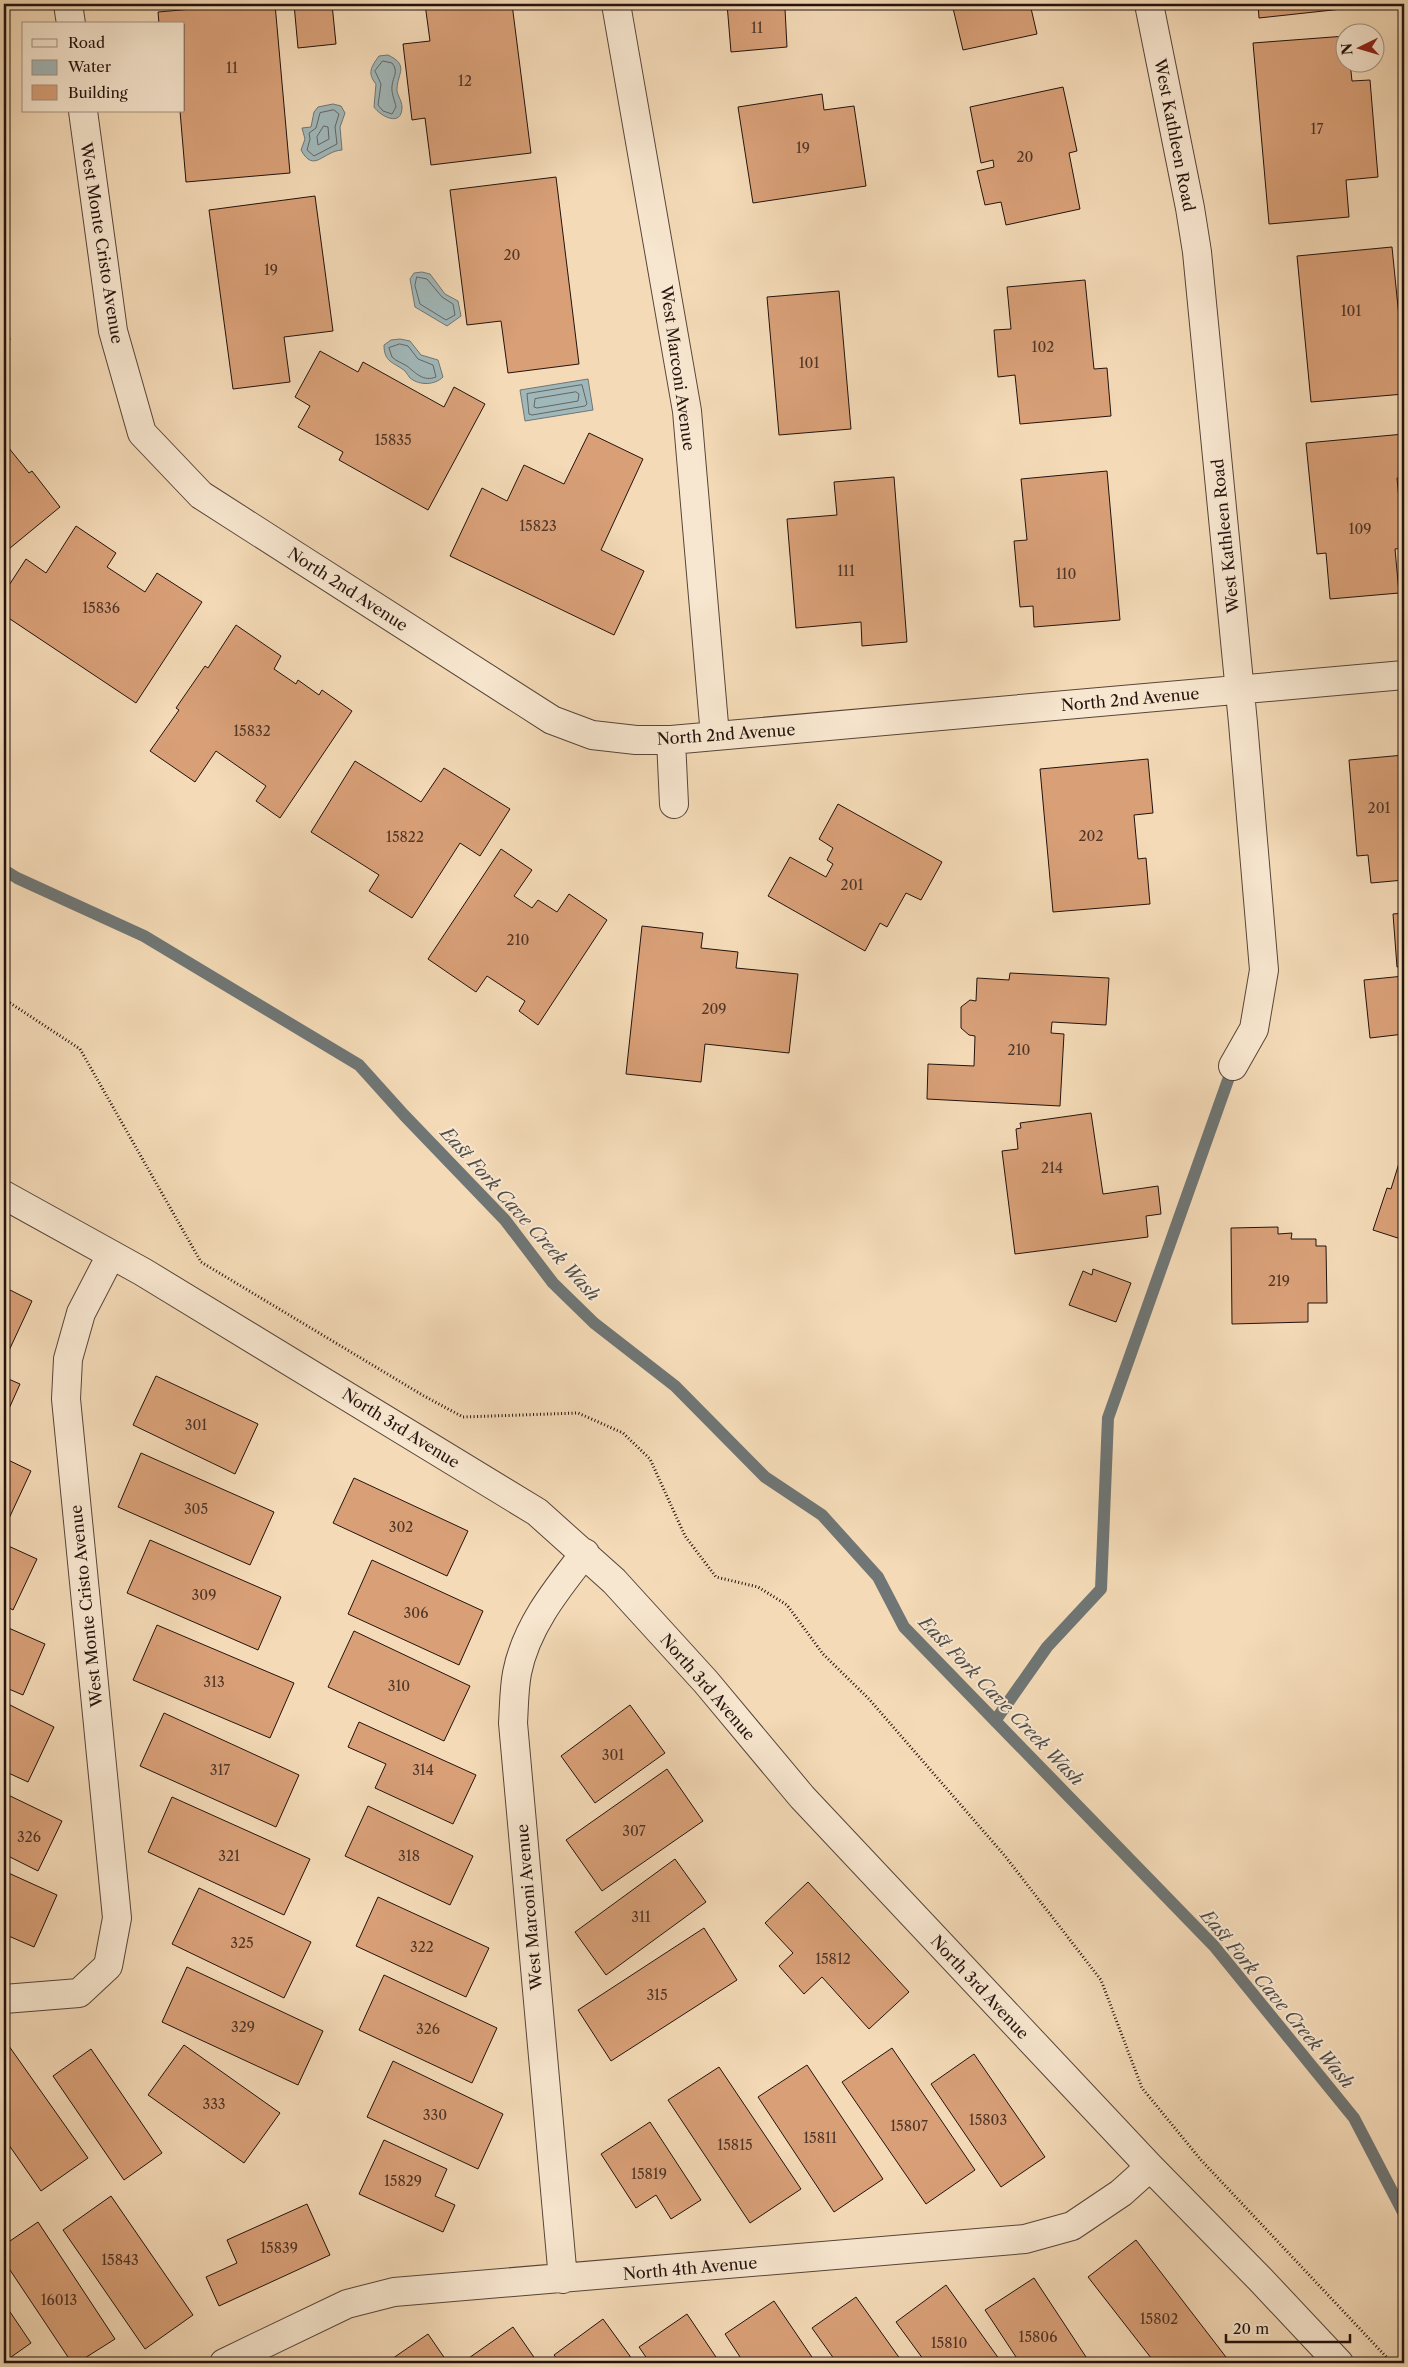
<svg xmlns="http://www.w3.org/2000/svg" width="1408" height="2367" font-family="'Libre Caslon Text',serif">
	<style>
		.water { fill: #a1b8ba; stroke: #6f7675 }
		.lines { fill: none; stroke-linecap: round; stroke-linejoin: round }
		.shore { stroke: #626664; stroke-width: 1 }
		.stream { stroke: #6f7675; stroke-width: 12 }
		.building { fill: #d9a078; stroke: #23130d }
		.minor-casing { stroke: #574538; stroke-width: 30 }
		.path { stroke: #23130d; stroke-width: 3; stroke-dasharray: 1 2.5; stroke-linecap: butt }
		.minor { stroke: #f8e7d0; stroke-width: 28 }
		.labels { text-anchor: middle; stroke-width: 4; stroke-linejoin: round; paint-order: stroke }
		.number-label { font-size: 14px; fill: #503628 }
		.street-label { font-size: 16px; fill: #23130d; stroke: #f8e7d0 }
		.water-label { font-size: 18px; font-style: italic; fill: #4f4d4a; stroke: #f8e7d0 }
	</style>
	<rect width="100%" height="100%" fill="#f4dab7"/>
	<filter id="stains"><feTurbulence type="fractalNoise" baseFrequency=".004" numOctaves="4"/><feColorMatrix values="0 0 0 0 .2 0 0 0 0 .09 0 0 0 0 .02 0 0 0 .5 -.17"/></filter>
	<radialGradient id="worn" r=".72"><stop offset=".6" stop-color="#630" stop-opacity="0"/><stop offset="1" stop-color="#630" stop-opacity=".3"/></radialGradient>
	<path class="water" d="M388,55c21,10 10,18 9,33 -1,6 5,12 5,19 0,21 -22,9 -28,0l2,-23c-9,-11 -5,-17 3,-28z
		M333,104l8,2 4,7 -5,14 2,23c-19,1 -28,24 -41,0l4,-11 -3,-11 9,-1 3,-15 4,-5z
		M422,272l8,2 15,20 13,7 3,15 -14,10 -32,-19 -5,-28 4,-6z
		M400,339l10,2 11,14 17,5 5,17c-8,8 -23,9 -33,1 -2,-2 -3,-5 -5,-7 -11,-9 -21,-8 -21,-26l7,-5z
		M588,379l5,31 -68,11 -5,-31z"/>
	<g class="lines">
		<path class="shore" d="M383,61l9,2c7,9 1,13 0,23 -1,7 3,15 4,21l-4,7 -9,-3 -5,-6 3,-21 -6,-13z
			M334,110l5,4 -4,13 2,17 -23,12 -7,-6 3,-11 -1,-6 7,-5 4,-15z
			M324,126l4,1 1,12 -11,6 -1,-8z
			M417,277l10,2 15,18 11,7 2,11 -9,5 -26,-16 -5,-18z
			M400,344l8,2 10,13 15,6 3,12c-13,5 -20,-4 -29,-11 -5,-3 -11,-5 -15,-9l-3,-9z
			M582,385l5,19 -2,2 -53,9 -3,-1 -2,-20z
			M576,392l3,2 -1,7 -41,7 -3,-1 1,-8z"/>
		<path class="stream" d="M4,870l13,8 127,58 215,129 45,50 101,105 48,63 41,40 81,63 90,91 57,38 56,62 26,50 310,319 140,172 50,96
			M995,1721l52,-74 54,-58 7,-171 125,-352"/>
	</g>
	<path class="building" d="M249,4h26l15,169 -104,9 -6,-71h4v-87h-25l-1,-12z
		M294,4h38l4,40 -38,4z
		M425,4h87l19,149 -100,12 -6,-47 -13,2 -9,-76 27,-3z
		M727,4h87l1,3 -30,2 2,38 -56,5z
		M952,4h78l7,30 -74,16z
		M1258,4h84v5l-83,9z
		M1346,36v26h4l2,19 18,-1 8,97 -32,3 3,37 -80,7 -16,-181z
		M1063,87l14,64 -8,2 11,56 -74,16 -5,-23 -16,3 -8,-34 17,-4 -1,-7 -12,3 -11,-56z
		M822,94l2,16 30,-4 12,80 -113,17 -15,-96z
		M556,177l23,187 -71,9 -7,-52 -34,4 -17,-135z
		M315,196l18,135 -49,6 6,45 -57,7 -24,-179z
		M1392,247l12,120v27l-93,8 -14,-146z
		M4,280l4,27h-4l6,33 -6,1z
		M1085,280l9,89 13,-1 4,48 -91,8 -5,-49 -17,2 -4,-47 17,-1 -4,-42z
		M839,291l12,138 -72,6 -12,-138z
		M320,351l38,21 5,-10 81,45 10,-20 31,17 -57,106 -89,-50 4,-8 -45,-25 12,-21 -15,-9z
		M589,433l54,26 -42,91 43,21 -30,64 -164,-79 32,-68 25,13 17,-36 40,19z
		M1404,434v44h-7l3,32h4v38l-9,1 4,44 -69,6 -4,-46 -9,1 -11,-111z
		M4,442l25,31 3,-2 28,36 -56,46z
		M1107,471l13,149 -86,7 -1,-21 -13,1 -6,-66 13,-1 -6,-61z
		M894,477l13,165 -45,4 -1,-24 -65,6 -9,-109 50,-4 -3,-33z
		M76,526l40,27 -9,14 38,25 12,-19 45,29 -66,101 -132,-88v-22l22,-34 20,14z
		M236,625l45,31 -7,13 22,15 2,-4 21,15 3,-5 30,21 -72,107 -24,-17 10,-15 -50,-35 -21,31 -45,-31 29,-41 -3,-2 29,-42 3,2z
		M1404,755v125l-33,3 -3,-28 -11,1 -8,-96z
		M1148,759l5,54 -19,2 4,44 8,-1 4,46 -97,8 -13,-143z
		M355,761l66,41 23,-34 66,41 -30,47 -20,-13 -48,75 -43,-27 10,-16 -68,-43z
		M838,804l104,58 -21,38 -15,-7 -19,34 -7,-4 -15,28 -97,-55 22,-39 36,20 7,-13 -6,-4 6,-12 -14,-9z
		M501,849l31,21 -18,26 18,12 6,-8 19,12 12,-18 38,26 -69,105 -19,-14 6,-10 -38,-25 -11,16 -48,-33z
		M1404,913v54h-7l-4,-53z
		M642,926l61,7 -2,15 37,4 -2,16 62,6 -9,79 -84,-9 -4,38 -75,-8z
		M1010,973l99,5 -3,47 -54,-3 -1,11 13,1 -4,72 -133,-7 1,-35 46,2 1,-30 -6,-1 -8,-7v-21l9,-7 6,1 1,-23 32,2z
		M1404,976v58l-34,4 -6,-58z
		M1091,1113l12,81 55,-8 3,28 -15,2 2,21 -133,17 -13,-103 16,-2 -2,-20 5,-1 -1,-5z
		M1404,1147v93l-31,-10 14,-42 4,1z
		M1278,1227v7l14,-1 -1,6h25v7h10l1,57h-19v19l-76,2 -1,-96z
		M1093,1269l38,14 -15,39 -47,-17 14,-34 9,4z
		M4,1287l28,14 -26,56 -2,-1z
		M156,1376l102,48 -23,50 -102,-49z
		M4,1377l16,7 -16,36z
		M141,1453l133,59 -24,53 -132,-58z
		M4,1458l27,13 -26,56 -1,-1z
		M354,1478l114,53 -21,45 -114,-53z
		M150,1540l131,57 -23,53 -131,-57z
		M4,1544l33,15 -24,51 -9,-5z
		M372,1560l111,51 -24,54 -111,-51z
		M157,1625l137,58 -24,55 -137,-58z
		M4,1626l41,18 -22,51 -19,-8z
		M354,1631l116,55 -26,55 -116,-54z
		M4,1702l50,25 -26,55 -24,-11z
		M630,1705l35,48 -70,50 -34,-47z
		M164,1713l135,62 -23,52 -136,-61z
		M359,1722l117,53 -23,49 -78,-36 11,-24 -38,-17z
		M667,1769l36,52 -101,70 -36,-51z
		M4,1793l58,28 -24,50 -34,-17z
		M172,1797l138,62 -26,56 -136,-63z
		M368,1806l105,50 -23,49 -105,-49z
		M675,1859l31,43 -100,73 -31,-43z
		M4,1871l53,24 -23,52 -30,-13z
		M808,1882l101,110 -40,37 -47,-52 -18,17 -25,-28 14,-13 -28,-30z
		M199,1888l112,54 -27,56 -112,-54z
		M378,1897l111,51 -23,49 -110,-51z
		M704,1928l33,52 -126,81 -33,-51z
		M187,1967l136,64 -25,54 -136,-63z
		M384,1975l113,53 -25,55 -113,-53z
		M4,2039l84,119 -47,33 -37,-53z
		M184,2045l96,68 -36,50 -96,-68z
		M892,2048l83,122 -49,34 -84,-122z
		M91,2049l71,104 -38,27 -71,-104z
		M974,2054l71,103 -44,30 -70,-103z
		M393,2061l110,53 -25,55 -111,-52z
		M807,2065l76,114 -49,33 -76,-115z
		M719,2067l82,122 -51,34 -82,-123z
		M650,2122l51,78 -30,19 -15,-24 -20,13 -35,-54z
		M384,2140l63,29 -12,27 20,9 -12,27 -84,-38z
		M111,2196l82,119 -48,34 -82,-119z
		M307,2204l23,51 -111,51 -13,-29 31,-14 -10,-23z
		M38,2222l77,117 -38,24h-5l-68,-102v-16z
		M1136,2240l93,121 -3,2h-71l-67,-86z
		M1034,2278l56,85h-70l-35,-53z
		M946,2285l56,78h-76l-30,-41z
		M856,2297l47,66h-66l-25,-35z
		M774,2301l42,62h-72l-19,-29z
		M4,2303l27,40 -27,19z
		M687,2314l33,49h-70l-11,-16z
		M603,2319l32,44h-75l-6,-8z
		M513,2327l25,36h-70l-2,-3z
		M428,2334l20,29h-62z"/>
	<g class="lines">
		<g class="minor-casing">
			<path id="minor" d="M68,4l3,20
				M616,4l71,407 28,325
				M1149,4l41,204 7,44 46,471 21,247 -10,59 -21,37
				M83,111l30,220 29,102 59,62 351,225 40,15 44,5h35l733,-65
				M671,740l3,64
				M4,1195l139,77 394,240 77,69 92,101 96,115 348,370 110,112 79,84
				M4,1999l75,-6 29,-27 9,-48 -51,-519 2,-40 13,-46 30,-58
				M563,2279l-50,-556c1,-16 1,-34 4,-50 9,-46 39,-83 68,-120
				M224,2363l123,-59 47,-12 631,-53 47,-13 49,-33 29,-26"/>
		</g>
		<path class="path" d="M4,999l76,50 121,213 223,134 39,21 115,-4 45,20 27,26 35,77 31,41 42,10 29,18 36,49 46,45 136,157 96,124 41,108 59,72 191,203"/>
		<use href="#minor" class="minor"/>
	</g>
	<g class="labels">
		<g class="number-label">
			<text x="757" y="33">11</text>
			<text x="232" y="73">11</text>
			<text x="465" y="86">12</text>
			<text x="1317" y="134">17</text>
			<text x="803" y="153">19</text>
			<text x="1025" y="162">20</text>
			<text x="512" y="260">20</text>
			<text x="271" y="275">19</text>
			<text x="1351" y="316">101</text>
			<text x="1043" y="352">102</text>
			<text x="809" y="368">101</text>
			<text x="393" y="445">15835</text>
			<text x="538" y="531">15823</text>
			<text x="1360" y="534">109</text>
			<text x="846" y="576">111</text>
			<text x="1066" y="579">110</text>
			<text x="101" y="613">15836</text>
			<text x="252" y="736">15832</text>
			<text x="1379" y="813">201</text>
			<text x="1091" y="841">202</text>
			<text x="405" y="842">15822</text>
			<text x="852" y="890">201</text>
			<text x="518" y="945">210</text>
			<text x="714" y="1014">209</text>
			<text x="1019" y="1055">210</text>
			<text x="1052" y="1173">214</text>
			<text x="1279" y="1286">219</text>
			<text x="196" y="1430">301</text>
			<text x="196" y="1514">305</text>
			<text x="401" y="1532">302</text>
			<text x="204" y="1600">309</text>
			<text x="416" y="1618">306</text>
			<text x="214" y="1687">313</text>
			<text x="399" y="1691">310</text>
			<text x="613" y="1760">301</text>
			<text x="220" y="1775">317</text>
			<text x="423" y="1775">314</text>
			<text x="634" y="1836">307</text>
			<text x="29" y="1842">326</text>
			<text x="229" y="1861">321</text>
			<text x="409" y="1861">318</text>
			<text x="641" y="1922">311</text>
			<text x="242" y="1948">325</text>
			<text x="422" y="1952">322</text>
			<text x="833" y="1964">15812</text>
			<text x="657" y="2000">315</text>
			<text x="243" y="2032">329</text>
			<text x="428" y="2034">326</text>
			<text x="214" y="2109">333</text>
			<text x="435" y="2120">330</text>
			<text x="988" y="2125">15803</text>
			<text x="909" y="2131">15807</text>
			<text x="820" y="2143">15811</text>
			<text x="735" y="2150">15815</text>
			<text x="649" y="2179">15819</text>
			<text x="403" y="2186">15829</text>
			<text x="279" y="2253">15839</text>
			<text x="120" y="2265">15843</text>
			<text x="59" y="2305">16013</text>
			<text x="1159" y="2324">15802</text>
			<text x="1038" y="2342">15806</text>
			<text x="949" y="2348">15810</text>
		</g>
		<g class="street-label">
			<text transform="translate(1175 135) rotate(79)" y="6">West Kathleen Road</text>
			<text transform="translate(102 243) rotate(81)" y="6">West Monte Cristo Avenue</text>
			<text transform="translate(678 368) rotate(82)" y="6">West Marconi Avenue</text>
			<text transform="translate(1225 536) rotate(-96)" y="6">West Kathleen Road</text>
			<text transform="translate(348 589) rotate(33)" y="6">North 2nd Avenue</text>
			<text transform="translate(1130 699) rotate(-5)" y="6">North 2nd Avenue</text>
			<text transform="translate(726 734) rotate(-4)" y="6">North 2nd Avenue</text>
			<text transform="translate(401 1428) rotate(32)" y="6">North 3rd Avenue</text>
			<text transform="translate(86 1606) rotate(-96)" y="6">West Monte Cristo Avenue</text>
			<text transform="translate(708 1687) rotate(49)" y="6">North 3rd Avenue</text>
			<text transform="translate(529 1907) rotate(-95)" y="6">West Marconi Avenue</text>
			<text transform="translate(980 1987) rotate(47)" y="6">North 3rd Avenue</text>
			<text transform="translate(690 2268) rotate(-5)" y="6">North 4th Avenue</text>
		</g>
		<g class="water-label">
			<text transform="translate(520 1214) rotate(48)" y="6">East Fork Cave Creek Wash</text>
			<text transform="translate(1001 1701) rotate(46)" y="6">East Fork Cave Creek Wash</text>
			<text transform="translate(1277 1999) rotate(50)" y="6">East Fork Cave Creek Wash</text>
		</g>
	</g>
	<rect width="1408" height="2367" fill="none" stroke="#f4dab7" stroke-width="20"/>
	<rect x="5" y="5" width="1398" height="2357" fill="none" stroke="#23130d" stroke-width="2.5"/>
	<rect x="10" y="10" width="1388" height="2347" fill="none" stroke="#23130d"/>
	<rect x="22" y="22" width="162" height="90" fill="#f8e7d0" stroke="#a39282"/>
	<rect x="32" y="39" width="25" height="8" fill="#f8e7d0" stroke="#a39282"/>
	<text x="68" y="48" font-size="15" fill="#23130d">Road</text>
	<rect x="32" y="60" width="25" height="15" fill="#a1b8ba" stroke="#a39282"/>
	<text x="68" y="72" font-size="15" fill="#23130d">Water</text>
	<rect x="32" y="85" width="25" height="15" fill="#d9a078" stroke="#a39282"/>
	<text x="68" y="98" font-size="15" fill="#23130d">Building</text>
	<g transform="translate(1360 48) rotate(265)"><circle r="24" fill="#f8e7d0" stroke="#a39282"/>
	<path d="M0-4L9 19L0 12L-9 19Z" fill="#8f2418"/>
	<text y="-8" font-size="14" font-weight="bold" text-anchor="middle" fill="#23130d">N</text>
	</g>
	<path d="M1226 2334v8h124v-8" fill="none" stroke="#23130d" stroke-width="2.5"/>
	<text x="1233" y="2334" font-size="15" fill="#23130d" stroke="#f8e7d0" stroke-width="4" paint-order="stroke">20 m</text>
	<rect width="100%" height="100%" filter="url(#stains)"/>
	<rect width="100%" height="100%" fill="url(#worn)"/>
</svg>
